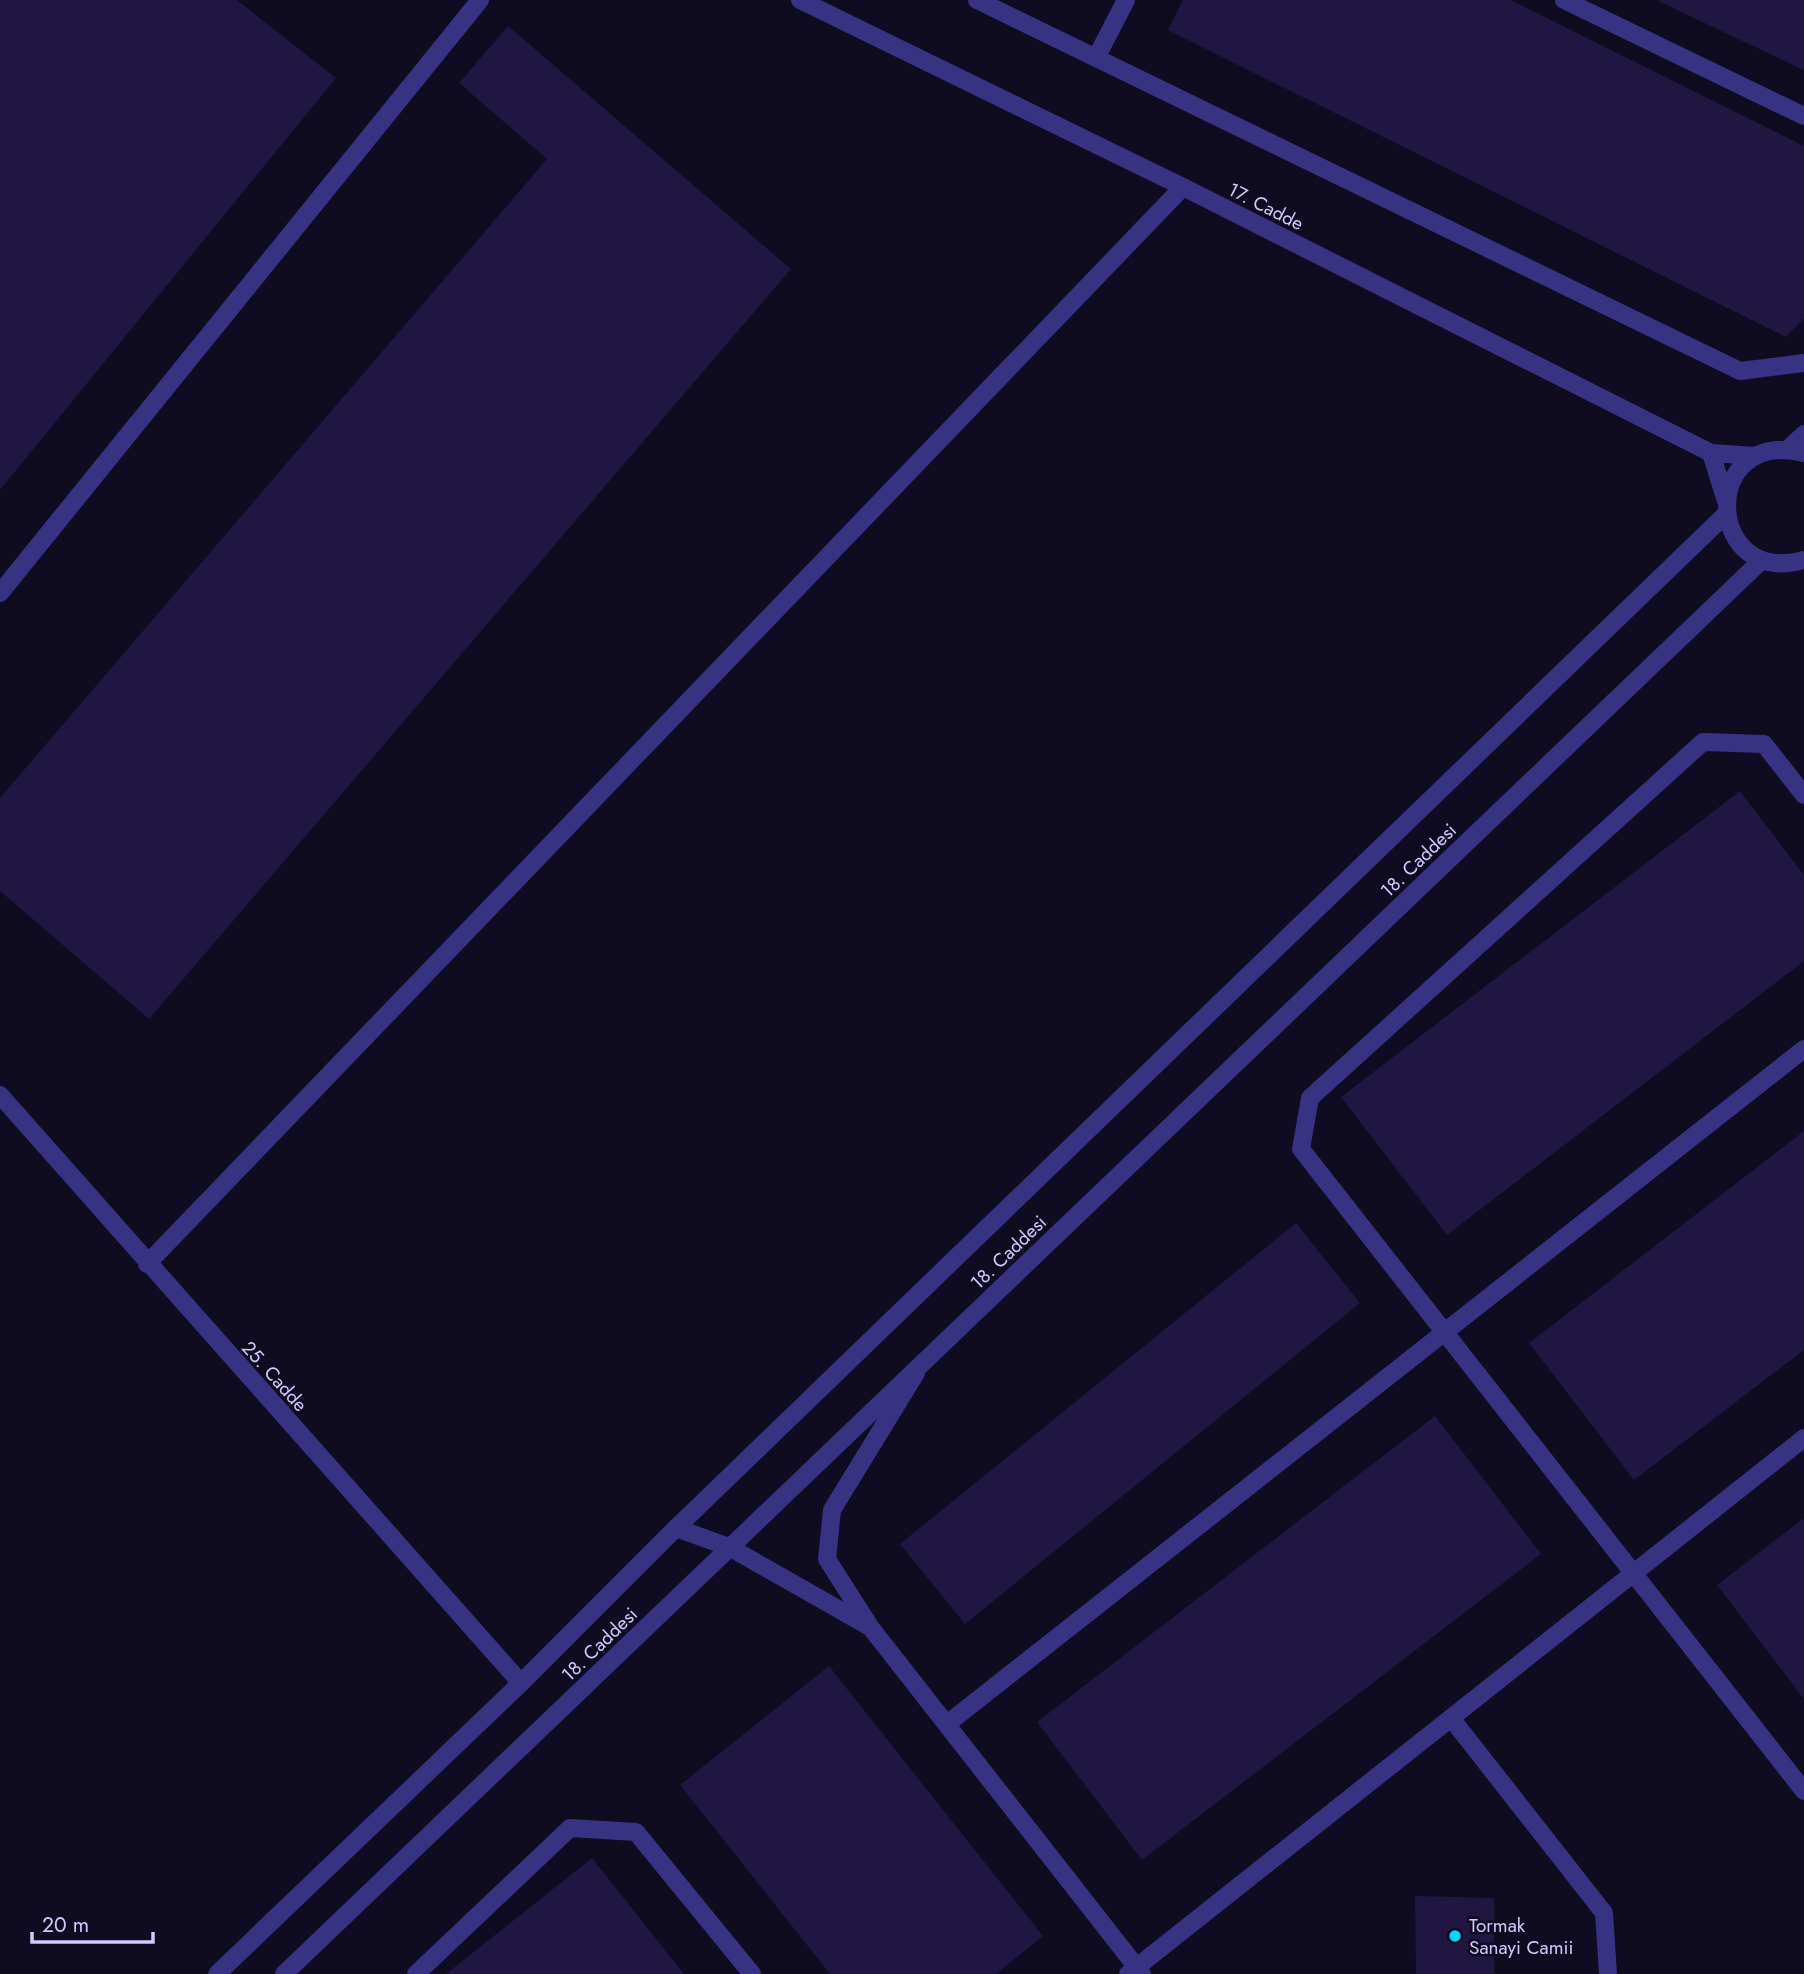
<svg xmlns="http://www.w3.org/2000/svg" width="1804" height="1974" font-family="Jost,sans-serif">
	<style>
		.building { fill: #201642 }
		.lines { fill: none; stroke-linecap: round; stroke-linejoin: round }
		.service { stroke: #383283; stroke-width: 18 }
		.minor { stroke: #383283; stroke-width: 18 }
		.tertiary { stroke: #383283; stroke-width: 18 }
		.poi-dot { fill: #00d6f5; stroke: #0f0b20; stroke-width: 2.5 }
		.labels { text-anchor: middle; stroke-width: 5; stroke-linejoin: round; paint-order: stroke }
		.street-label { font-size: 19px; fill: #d2caff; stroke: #0f0b20 }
		.poi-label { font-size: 19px; fill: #d2caff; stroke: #0f0b20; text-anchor: start }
	</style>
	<rect width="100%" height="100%" fill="#0f0b20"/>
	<path class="building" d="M0,0h237l99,78 -336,412z
		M1183,0h328l293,146v172l-18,19 -618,-307z
		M1656,0h148v70z
		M508,26l283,243 -642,750 -149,-128v-93l547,-639 -88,-76z
		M1740,791l64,84v86l-357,274 -106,-138z
		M1804,1131v219l-170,130 -105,-137z
		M1296,1223l64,80 -395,321 -65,-80z
		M1435,1416l106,138 -399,306 -105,-138z
		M1804,1518v181l-87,-114z
		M829,1666l214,270 -47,38h-166l-150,-189z
		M592,1858l92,116h-238z
		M1415,1896l79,2v76h-78z"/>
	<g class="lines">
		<path class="service" d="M800,0l383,187 528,266
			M977,0l763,371 64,-8
			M1564,0l240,116
			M1096,58l30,-58
			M0,593l480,-593
			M1804,795l-40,-51 -61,-2 -393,356 -9,51 503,642
			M0,1095l521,588
			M916,1373l-84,137 -5,49 44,69 271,346
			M676,1528l53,19 139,79
			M1451,1718l153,195 4,61
			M947,1724l857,-675
			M416,1974l154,-146 66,4 116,142
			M1128,1974l676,-536"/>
		<path class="minor" d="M147,1264l1036,-1077"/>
		<path class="tertiary" d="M1788,449l16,-15
			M1804,453c-105,-26 -100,135 0,107
			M1726,501l-15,-48 45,3
			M217,1974l304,-291 155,-155 1050,-1014
			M284,1974l1478,-1414"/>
	</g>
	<circle class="poi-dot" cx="1455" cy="1936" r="7"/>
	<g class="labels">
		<g class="street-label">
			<text transform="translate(1266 206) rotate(27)" y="7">17. Cadde</text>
			<text transform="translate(1418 860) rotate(-44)" y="7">18. Caddesi</text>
			<text transform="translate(1008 1252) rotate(-44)" y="7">18. Caddesi</text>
			<text transform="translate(275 1376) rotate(48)" y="7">25. Cadde</text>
			<text transform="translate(599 1644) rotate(-44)" y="7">18. Caddesi</text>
		</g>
		<g class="poi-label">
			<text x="1469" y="1932">Tormak<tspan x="1469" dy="22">Sanayi Camii</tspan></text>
		</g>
	</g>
	<path d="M32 1932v10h121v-10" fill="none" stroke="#d2caff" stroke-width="3.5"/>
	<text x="42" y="1932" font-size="21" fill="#d2caff" stroke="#0f0b20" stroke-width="5" paint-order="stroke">20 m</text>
</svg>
